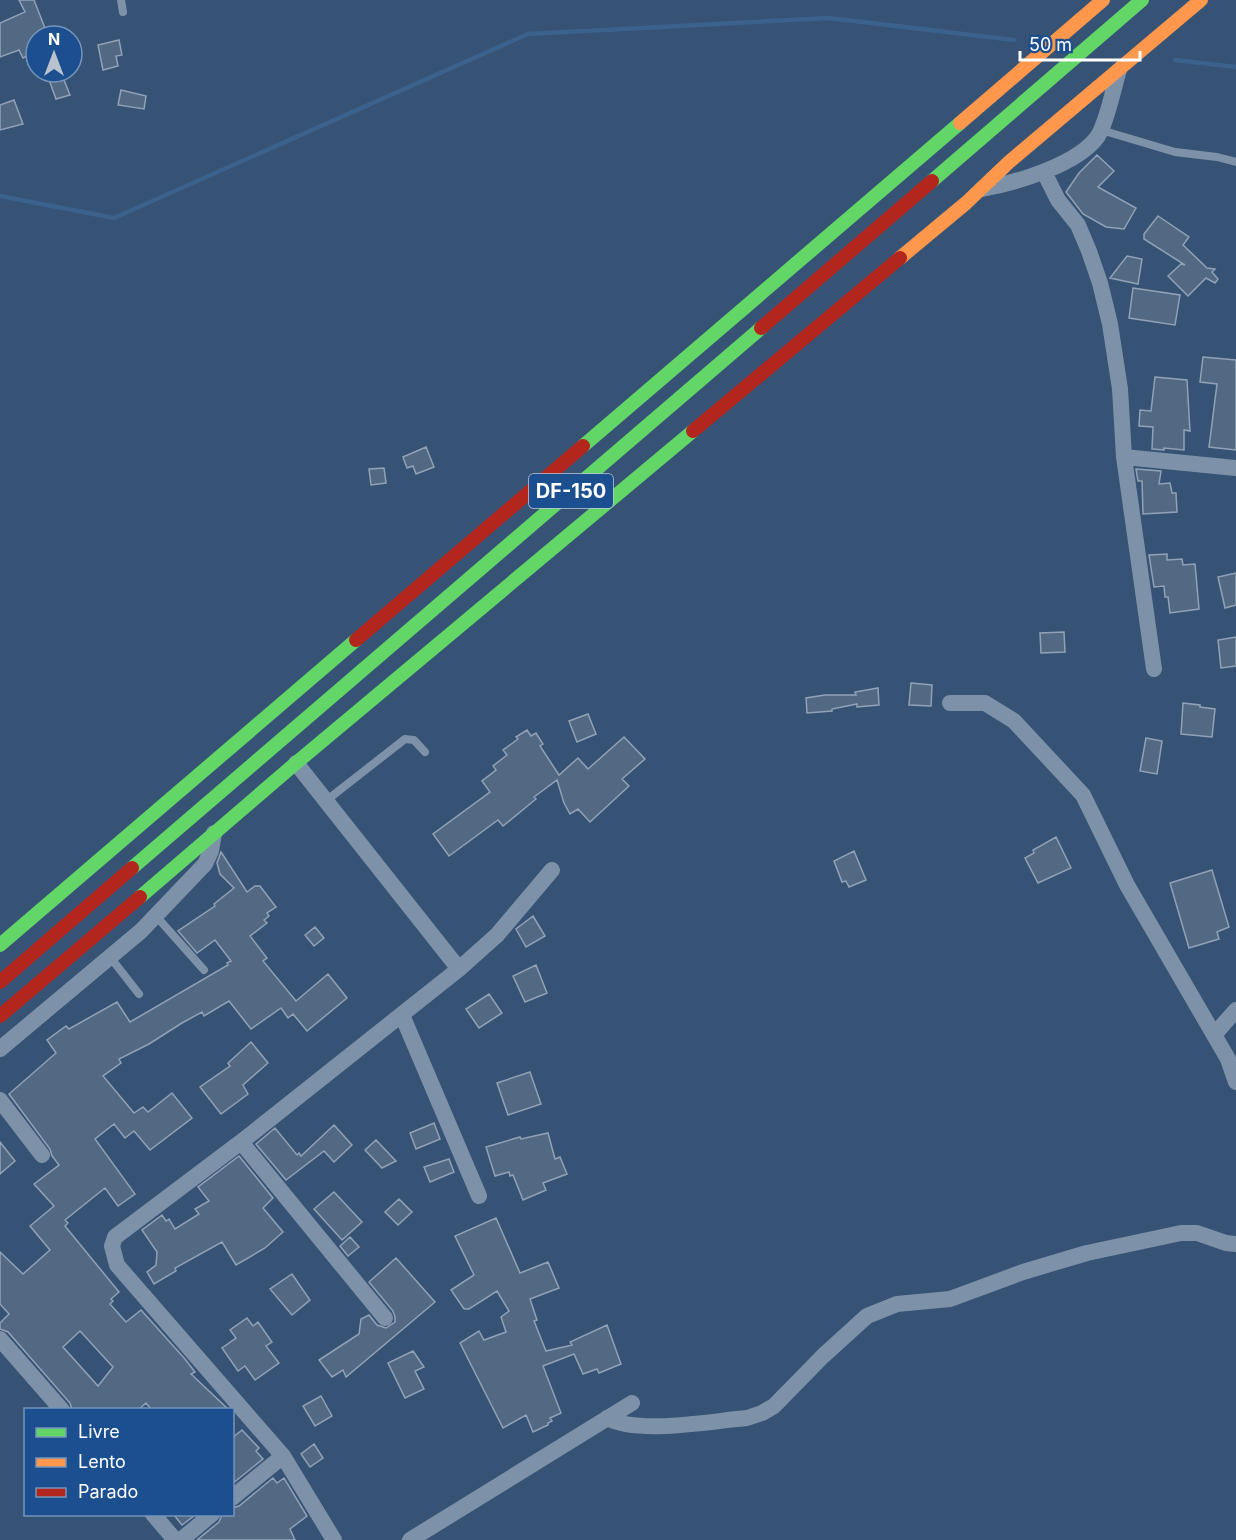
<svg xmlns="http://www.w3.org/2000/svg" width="1236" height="1540" font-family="Inter,sans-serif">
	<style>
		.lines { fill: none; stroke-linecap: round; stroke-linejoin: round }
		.stream { stroke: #3b618d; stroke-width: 4.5 }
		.building { fill: #526984; stroke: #92a2b6; stroke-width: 1.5; fill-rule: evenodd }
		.lane { stroke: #7d92a8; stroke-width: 8 }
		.street { stroke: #7d92a8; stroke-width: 16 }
		.fast { stroke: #63d668; stroke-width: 14 }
		.slow { stroke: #ff974d; stroke-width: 14 }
		.jam { stroke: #b3261e; stroke-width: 14 }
		.labels { text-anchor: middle; stroke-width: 6; stroke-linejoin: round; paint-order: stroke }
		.shield { fill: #1b4f8f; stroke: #bbcadd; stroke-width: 1.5 }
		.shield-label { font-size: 20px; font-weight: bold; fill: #fff }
	</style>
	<rect width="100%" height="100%" fill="#365274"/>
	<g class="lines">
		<path class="stream" d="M1175,60l61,7
			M0,196l114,22 414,-184 301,-16 185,22"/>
	</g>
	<path class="building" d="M19,0h15l14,36h-12v16l-13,6 -4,-8 -19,7v-34l25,-11z
		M119,40l3,15 -6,1 2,10 -15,4 -5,-25z
		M48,77l16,3 6,15 -14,4z
		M121,90l25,6 -2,13 -26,-4z
		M14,100l9,24 -23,6v-25z
		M1097,155l17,16 -16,16 38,21 -12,21 -18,-2 -23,-13 -17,-22 13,-19z
		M1158,216l31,21 -6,8 24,23 8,1 -3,3 6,7 -3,4 -9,-5 -18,18 -20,-20 13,-12 4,1 -41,-26v-5z
		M1127,256l15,3 -4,25 -28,-6z
		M1133,288l47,7 -5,30 -46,-7z
		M1203,357l33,3v90l-27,-3 8,-63 -17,-2z
		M1155,377l32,3 3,51 -6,-1v20l-20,-2v2l-12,-1 1,-22 -14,-1 1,-16 11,1z
		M426,447l8,20 -18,7 -3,-8 -6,2 -4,-11z
		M384,468l2,15 -15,2 -2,-16z
		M1136,469l25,2 -2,13 11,-1 2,10h4l1,19 -34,2 -1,-33h-4z
		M1167,554v6l15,-1 1,6 12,-1 4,45 -29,4 -2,-16h-3l-1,-11 -10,1 -5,-32z
		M1236,573v32l-11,3 -7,-31z
		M1064,632l1,20 -24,1 -1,-20z
		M1236,637v29l-15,2 -3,-28z
		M911,683l21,2 -1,21 -22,-1z
		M878,688l1,17 -22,2v-3l-25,5v2l-25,2 -1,-15 19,-3h31l-1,-3z
		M1183,703l17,2v2l15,2 -3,28 -31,-3z
		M588,714l8,20 -19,8 -8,-21z
		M527,730l4,6 5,-3 7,11 -3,2 19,29 19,-17 10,11 36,-32 21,22 -23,20 7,7 -39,36 -12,-13 -8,5 -6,-11 -7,-23 -23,17 2,2 -33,27 -5,-6 -49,36 -16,-22 57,-42 -8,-11 14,-11 -3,-4 14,-11 -4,-5 15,-11 -2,-2z
		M1146,738l16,3 -5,33 -17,-3z
		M1056,837l15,31 -33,15 -13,-25 9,-5 -1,-3z
		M854,851l12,29 -17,7 -3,-6 -4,1 -8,-21z
		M221,852l26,40 8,-6h5l16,21 -9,6 2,3 -5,4 3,3 -17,13 17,22 -4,3 33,40 32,-27 19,24 -40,33 -14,-17 -5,4 -7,-10 -30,21 -22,-28 -25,15 -2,-4 -20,11 -33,21 -30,15 2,4 -18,13 31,37 9,-6 5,5 24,-19 20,25 -42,32 -16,-19 -9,7 -11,-14 -19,15 40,55 -17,12 -13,-18 -40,32 3,3 -3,3 54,66 -8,7 2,2 -3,3 16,18 15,-12 44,49 10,13 -4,2 38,36h-77l-6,-7 -8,7h-66l-2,-7 -62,-71 -8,-3v-6l9,-9 -9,-10v-52l23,22 27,-24 -20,-24 24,-20 -20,-22 25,-19 -7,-9 -2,-7 -41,-55 47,-41 -9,-13 19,-14 3,3 48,-27 13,20 98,-57 -1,-2 4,-2 -16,-21 -18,13 -19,-22 37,-25 -1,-2 20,-16 -14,-14 -3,-11zM80,1331l33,36 -15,19 -35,-39z
		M1212,870l17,57 -12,5 2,7 -30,9 -19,-65z
		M533,916l12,20 -19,11 -10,-18z
		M315,927l9,11 -10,8 -9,-11z
		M536,965l11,28 -22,9 -12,-26z
		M489,994l13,19 -23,15 -13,-19z
		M251,1042l17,21 -25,22 5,9 -27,20 -21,-27 30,-21 -2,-3z
		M530,1072l11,32 -33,11 -11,-32z
		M434,1123l6,16 -24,10 -6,-16z
		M334,1125l18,20 -18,17 -10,-11 -38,29 -30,-36 19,-16 22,27 2,-2 2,3z
		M548,1133l7,26 5,-2 7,17 -24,9 3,7 -23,10 -10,-25 -3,1 -1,-4 -14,4 -9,-29 34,-10 1,2z
		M376,1140l20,21 -14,7 -17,-18z
		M0,1142l15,19 -15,13z
		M239,1156l34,42 -10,10 20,24 -18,16 -29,17 -14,-23 -47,26 1,3 -22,13 -7,-12 9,-7 1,-13 -15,-22 20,-15 4,6 3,-2 6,10 24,-15 -4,-5 14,-8 -11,-14z
		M449,1159l5,13 -24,10 -6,-15z
		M334,1192l28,30 -20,18 -28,-31z
		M399,1199l13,13 -14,13 -13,-13z
		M496,1218l24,55 28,-11 11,26 -29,11 7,21 -3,1 12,30 26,-6 -2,-3 37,-17 14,39 -22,9 -2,-4 -14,5 -9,-20 -31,12 18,47 -11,5 2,3 -4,2v2l-15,7 -7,-17 -23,13 -43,-85 19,-12 5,9 22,-8 -5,-15 8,-6 -12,-20 -28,18h-5l-13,-19 23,-15 -19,-39z
		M350,1237l9,10 -11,9 -8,-10z
		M396,1258l39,44 -89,75 -3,-7 -11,7 -13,-17 40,-26 2,-15 8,-4 8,10 9,3 9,-6v-5l-2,-6 -24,-29z
		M292,1274l18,26 -18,15 -22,-26z
		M247,1318l6,8 5,-4 14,20 -6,4 13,17 -24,17 -10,-14 -7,5 -16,-23 14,-10 -6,-8z
		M413,1351l11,16 -9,4 9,18 -19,9 -17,-35z
		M321,1396l11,20 -17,10 -12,-20z
		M242,1430l17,18 -3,3 7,8 -31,25v-46z
		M314,1444l9,14 -13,9 -9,-13z
		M273,1478l4,5 7,-5 23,38 -17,13 5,11h-98l22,-18 3,-7h10v-7l7,-2z
		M174,1515h21l-13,10z"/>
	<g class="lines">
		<path class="lane" d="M121,0l2,12
			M1101,130l74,22 42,5 19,5
			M327,800l78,-61 9,1 11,12
			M156,916l48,54
			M110,957l29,37"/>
		<path class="street" d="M1044,172l14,28 20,25 11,26 11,32 10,41 10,65 4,68 30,212
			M982,189c33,-6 96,-24 116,-53 10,-17 15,-47 21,-66
			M1124,457l112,11
			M950,703h35l29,18 69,74 44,90 101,174 8,23
			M296,763l163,206
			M402,1015l77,181
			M1214,1035l22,-25
			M0,1049l141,-118 64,-67 6,-13 3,-18
			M0,1100l42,55
			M241,1142l144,176
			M0,1339l62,71
			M607,1418c32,17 104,3 140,0l15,-5 12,-7 49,-50 44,-40 30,-12 53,-5 73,-27 64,-19 94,-20h16l29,10 10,1
			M232,1498l51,-42
			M153,1514l22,26
			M181,1540l31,-26
			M334,1540l-51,-84 -166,-191 -5,-19 3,-9 126,-95 218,-173 38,-34 55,-65
			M410,1540l222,-137"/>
		<path class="fast" d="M932,181l210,-181
			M583,446l377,-323
			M132,868l629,-540
			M140,897l156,-134 397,-332
			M0,945l356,-305"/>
		<path class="slow" d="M960,123l143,-123
			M900,258l66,-55 43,-41 192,-162"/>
		<path class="jam" d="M761,328l171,-147
			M693,431l207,-173
			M356,640l227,-194
			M0,982l132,-114
			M0,1016l140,-119"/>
	</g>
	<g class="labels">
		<rect class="shield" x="529" y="474" width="84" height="34" rx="4.5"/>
		<g class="shield-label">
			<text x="571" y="498">DF-150</text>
		</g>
	</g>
	<rect x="24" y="1408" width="210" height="108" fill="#1b4f8f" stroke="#7695bc" stroke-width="1.5"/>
	<rect x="36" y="1428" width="30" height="9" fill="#63d668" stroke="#7695bc" stroke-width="1.5"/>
	<text x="78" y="1438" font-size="18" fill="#ffffff">Livre</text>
	<rect x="36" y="1458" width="30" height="9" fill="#ff974d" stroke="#7695bc" stroke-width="1.5"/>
	<text x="78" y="1468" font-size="18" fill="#ffffff">Lento</text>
	<rect x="36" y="1488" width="30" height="9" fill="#b3261e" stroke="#7695bc" stroke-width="1.5"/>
	<text x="78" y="1498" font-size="18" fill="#ffffff">Parado</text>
	<g transform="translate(54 54)"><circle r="28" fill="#1b4f8f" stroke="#7695bc" stroke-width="1.5"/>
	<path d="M0-4.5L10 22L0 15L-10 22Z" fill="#b9c2ce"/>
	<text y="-9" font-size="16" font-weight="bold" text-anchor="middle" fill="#ffffff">N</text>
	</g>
	<path d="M1020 51v9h120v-9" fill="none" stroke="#ffffff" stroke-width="3"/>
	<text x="1029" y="51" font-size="18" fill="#ffffff" stroke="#1b4f8f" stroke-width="4.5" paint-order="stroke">50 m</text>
</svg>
